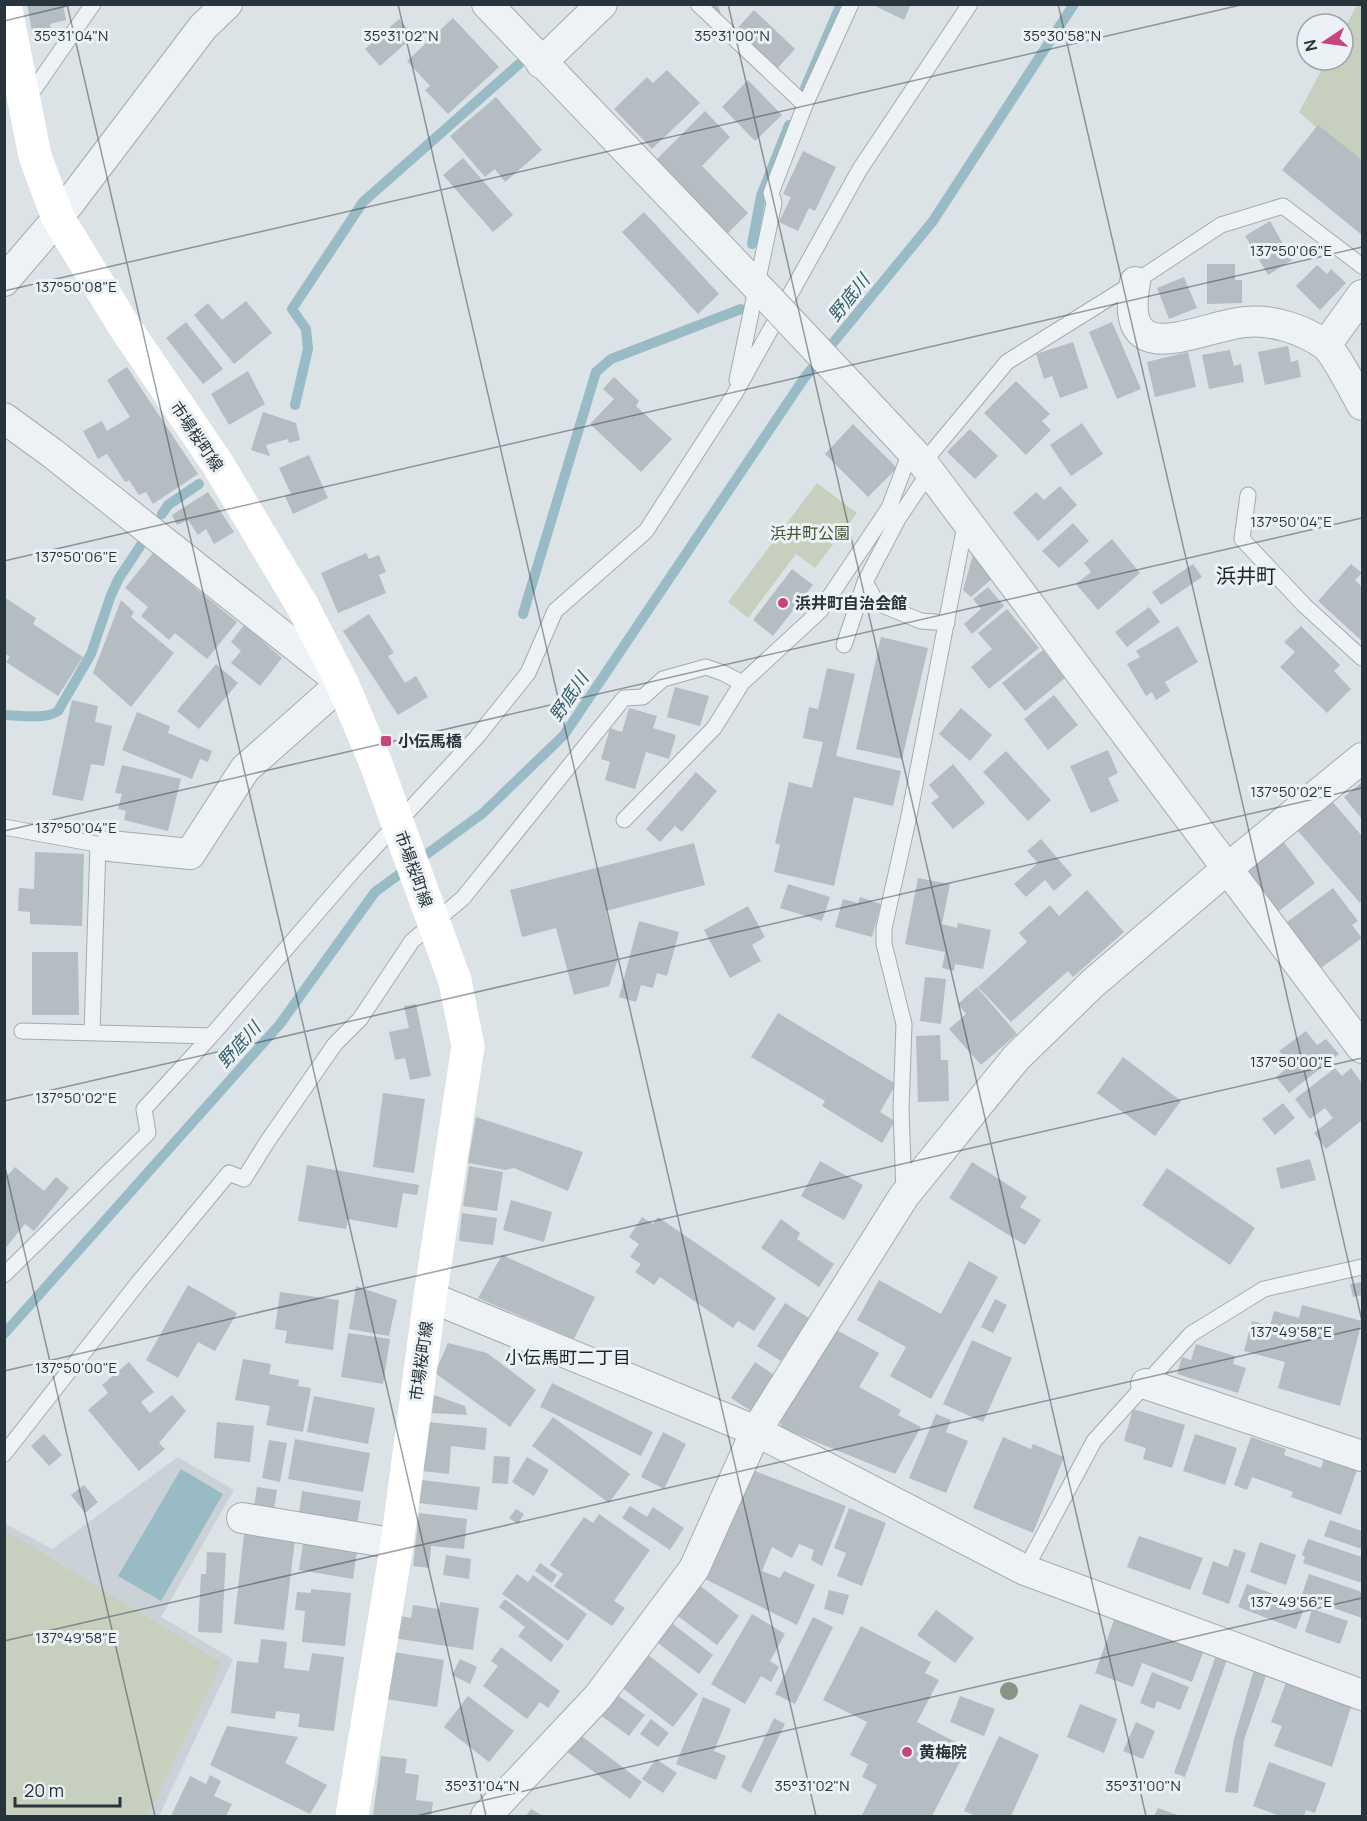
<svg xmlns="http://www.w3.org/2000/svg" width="1367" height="1821" font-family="Manrope,'Noto Sans JP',sans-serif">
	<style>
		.built { fill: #cad2d7 }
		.green { fill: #c7cfbe }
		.water { fill: #98bbc5 }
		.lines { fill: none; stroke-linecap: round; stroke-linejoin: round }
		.stream { stroke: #98bbc5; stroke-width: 10 }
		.building { fill: #b4bdc2 }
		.service-casing { stroke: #a2abaf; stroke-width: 17 }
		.minor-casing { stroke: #a2abaf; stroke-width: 32 }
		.service { stroke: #eff2f4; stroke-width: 15 }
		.minor { stroke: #eff2f4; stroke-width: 30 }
		.secondary { stroke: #fff; stroke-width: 33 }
		.minor-bridge-casing { stroke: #a2abaf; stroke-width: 32; stroke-linecap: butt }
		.minor-bridge { stroke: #eff2f4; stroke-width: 30 }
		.secondary-bridge { stroke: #fff; stroke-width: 33 }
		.tree { fill: #899584 }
		.ticks { fill: none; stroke: #27343b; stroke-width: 1.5; stroke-opacity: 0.45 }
		.poi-dot { fill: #c8447e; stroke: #ebf1f4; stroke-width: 2 }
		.labels { text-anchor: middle; stroke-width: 6; stroke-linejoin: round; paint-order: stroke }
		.street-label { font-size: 16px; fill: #27343b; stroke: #ebf1f4 }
		.park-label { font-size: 16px; fill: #455634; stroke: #ebf1f4 }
		.poi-label { font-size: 16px; font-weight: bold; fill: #27343b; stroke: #ebf1f4; text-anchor: start }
		.water-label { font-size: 18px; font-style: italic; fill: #335e6d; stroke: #ebf1f4 }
		.neighbourhood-label { font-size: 18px; fill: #19252c; stroke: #ebf1f4 }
		.quarter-label { font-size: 20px; fill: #19252c; stroke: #ebf1f4 }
		.ticks-label { font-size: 15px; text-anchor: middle; fill: #27343b; stroke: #ebf1f4; stroke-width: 6; stroke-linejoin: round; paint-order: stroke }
	</style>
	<rect width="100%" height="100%" fill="#dce3e6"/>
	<path class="built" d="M178,1457l56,33 -73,127 72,42 -74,157h-154l-1,-293 48,26z"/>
	<path class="green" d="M1357,5h5v163l-63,-56 28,-52h16v-29z
		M817,483l40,30 -42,55 -19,-14 -48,64 -20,-16z
		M5,1530l217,133 -75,153h-142z"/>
	<path class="water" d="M181,1469l42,25 -62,107 -43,-25z"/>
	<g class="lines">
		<path class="stream" d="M805,88l36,-84
			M752,244l9,-48 28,-71
			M295,405l13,-56 -2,-20 -14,-20 71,-107 156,-138
			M162,514l6,-9 31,-21
			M523,614l73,-242 15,-13 130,-50
			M4,715c16,0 41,5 54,-4l33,-57 20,-59 8,-17 22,-33
			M4,1334l276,-310 95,-132 108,-79 81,-78 241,-358 128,-156 141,-217"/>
	</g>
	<path class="building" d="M27,4h36l3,16 -16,4 3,15 -19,3z
		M871,4h40l-7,16z
		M705,5h13l5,16z
		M754,10l41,39 -20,22 -41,-39z
		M453,18l46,49 -51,47 -23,-24 5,-4 -23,-25z
		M399,19l15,17 -34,30 -15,-17z
		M667,70l33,33 -48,46 -38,-40 33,-32 6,6z
		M748,80l34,35 -27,26 -33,-34z
		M496,97l46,53 -37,32 -10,-13 -10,8 -35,-41z
		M705,111l25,26 -28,29 46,47 -21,21 -72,-73z
		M1318,125l44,35v75l-80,-65z
		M803,151l33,16 -21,44 -6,-3 -11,23 -19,-9 12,-25 -8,-3z
		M463,158l50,57 -20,17 -50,-57z
		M644,212l75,82 -21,20 -76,-82z
		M1270,221l22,39 -24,15 -23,-39z
		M1207,264h28v16h7v23l-35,1z
		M1317,265l10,9 4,-5 15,14 -26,27 -24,-24z
		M1184,277l13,31 -28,11 -12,-31z
		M246,301l26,32 -38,31 -40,-49 14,-12 14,17z
		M186,322l37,47 -20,15 -37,-46z
		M1112,322l29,67 -24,10 -28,-67z
		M1073,342l15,46 -28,10 -8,-22 -8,3 -8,-25z
		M1288,346l3,16 7,-2 3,17 -36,8 -7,-33z
		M1230,350l4,16 7,-2 3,18 -35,7 -7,-34z
		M1188,352l8,35 -41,10 -8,-35z
		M127,367l71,107 -45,30 -7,-12 -7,3 -10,-15 -4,2 -18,-28 -9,5 -15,-28 19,-10 5,10 23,-14 -23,-37z
		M248,371l17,33 -36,21 -18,-31z
		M614,377l25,24 -3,5 36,33 -31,33 -51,-48 24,-25 -11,-10z
		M1016,381l34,33 -8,7 9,9 -25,25 -42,-42z
		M263,412l33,11 4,17 -11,3 -1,-4 -22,6 4,11 -19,-6z
		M1082,423l21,31 -32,22 -21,-31z
		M853,424l44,44 -29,29 -43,-43z
		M970,429l28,27 -23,23 -28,-27z
		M309,455l19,43 -35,16 -8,-18 6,-2 -12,-26z
		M1060,486l17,19 -39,36 -25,-28 23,-21 8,8z
		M208,492l26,40 -20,12 -8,-15 -8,6 -10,-15 -11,5 -5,-10z
		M1073,523l16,18 -30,27 -17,-17z
		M1112,539l28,34 -42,37 -22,-26 15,-12 -7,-9z
		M974,551l20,26 -23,20 -8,-7z
		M153,553l84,69 -30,37 -32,-26 -6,7 -28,-24 7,-9 -23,-19z
		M366,553l3,6 10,-4 7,17 -7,3 7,18 -48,20 -17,-40z
		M1193,564l9,13 -41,28 -9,-13z
		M1351,564l11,9 -7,7 7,7v54l-44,-40z
		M792,569l21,16 -40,51 -20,-16z
		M988,587l16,19 -32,28 -8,-10 17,-15 -8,-10z
		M4,597l32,21 -3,6 50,33 -25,39 -52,-34 4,-5 -6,-4z
		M121,600l13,12 -3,5 43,36 -43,54 -38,-34z
		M1149,607l11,15 -33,25 -12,-15z
		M1007,609l32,39 -50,41 -18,-22 21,-18 -14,-16z
		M369,614l25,39 -6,3 17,27 11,-7 12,21 -30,18 -55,-84z
		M244,625l38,33 -22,28 -29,-23 10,-12 -10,-9z
		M1178,626l20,36 -33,20 5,9 -14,9 -4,-8 -6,4 -19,-32 13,-7 -4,-6z
		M1301,626l39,39 -6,6 17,18 -24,24 -47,-46 15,-15 -11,-10z
		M881,637l47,11 -26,111 -46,-10z
		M1043,650l22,28 -40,33 -23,-28z
		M216,664l22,19 -39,46 -22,-18z
		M827,668l28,6 -19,82 65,15 -8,35 -39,-9 -20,89 -60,-14 6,-27 -5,-2 14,-61 23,6 11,-46 -20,-4 6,-31 9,2z
		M675,687l34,9 -9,30 -33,-9z
		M1054,695l24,30 -30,25 -24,-31z
		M72,700l26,6 -3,16 17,4 -8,40 -13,-2 -8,37 -31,-6z
		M629,708l28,8 -4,12 23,7 -7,24 -23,-7 -11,37 -30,-9 5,-18 -9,-3 9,-31 12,4z
		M961,708l31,27 -22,26 -31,-27z
		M137,712l33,14 -2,7 44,18 -4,11 -8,-3 -8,20 -70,-29z
		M1108,750l10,23 -10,5 11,23 -28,12 -21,-47z
		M1006,751l45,49 -23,21 -45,-49z
		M953,764l32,39 -32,26 -22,-26 8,-6 -10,-12z
		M122,765l59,14 -13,52 -44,-11 2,-9 -8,-2 4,-15 -7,-1z
		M696,772l21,19 -35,41 -7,-6 -15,16 -14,-13z
		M1362,782v37l-18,-22z
		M1331,800l31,36v65l-2,2 -63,-73z
		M1041,839l31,36 -18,16 -9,-11 -19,17 -12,-13 24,-21 -11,-12z
		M1283,841l32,42 -36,28 -33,-42z
		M694,843l11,42 -99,26 12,48 -9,27 -35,9 -18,-67 -34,9 -12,-47z
		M35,852l49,2 -2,72 -52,-2v-12l-12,-1 1,-23 15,1z
		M918,878l32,6 -8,40 15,4 1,-5 33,7 -8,39 -28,-5 -1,7 -12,-3 3,-16 -40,-8z
		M788,884l42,13 -8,24 -42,-13z
		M1333,888l25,33 -6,4 10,13 -41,30 -34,-46z
		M1087,890l37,42 -51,45 -5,-6 -57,51 -33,-35 49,-45 -8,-9 31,-28 9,11z
		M860,897l21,7 -9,33 -37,-10 8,-28 15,4z
		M748,906l17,31 -13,8 9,16 -31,17 -26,-48z
		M639,921l40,11 -12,44 -10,-3 -4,15 -12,-3 -5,17 -17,-5z
		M32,952h46l1,63h-47z
		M925,977l21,2 -5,45 -21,-3z
		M977,987l40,47 -36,31 -32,-36 17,-15 -8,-10z
		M416,1004l15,72 -21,4 -5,-22 -10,2 -6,-28 20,-4 -5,-22z
		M778,1013l118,71 -16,28 15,9 -13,22 -60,-37 3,-5 -74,-44z
		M1306,1031l11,14 9,-6 13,15 -50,39 -13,-16 15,-12 -12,-14z
		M940,1035l1,25h7l1,41 -31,1 -2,-66z
		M1123,1057l58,44 -26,35 -58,-43z
		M1335,1068l7,8 9,-8 11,15v37l-36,29 -12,-16 19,-15 -8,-10 -15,11 -15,-20z
		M383,1093l42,6 -11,74 -41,-6z
		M1283,1103l12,15 -20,17 -13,-16z
		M476,1117l107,35 -15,39 -54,-23 -9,2 -37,-7z
		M1310,1159l6,21 -35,9 -5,-21z
		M820,1161l43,24 -19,35 -43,-24z
		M972,1162l55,35 -7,10 21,13 -16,25 -76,-47z
		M307,1165l112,20 -2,10 -14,-2 -6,35 -49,-9 -2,10 -48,-8z
		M469,1166l34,6 -6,39 -34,-5z
		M15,1167l29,24 12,-14 13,11 -35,43 -9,-7 -21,26v-71z
		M1167,1168l88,60 -25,37 -88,-60z
		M511,1200l41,12 -8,30 -41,-12z
		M462,1213l35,5 -4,27 -34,-4z
		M642,1217l11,7 5,-7 118,81 -22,33 -16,-10 -5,7 -73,-51 -6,8 -19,-13 6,-8 -11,-7 9,-13 -10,-7z
		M781,1219l19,14 -3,6 37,25 -15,23 -58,-39z
		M502,1255l93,42 -21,42 -96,-41z
		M969,1261l29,16 -67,122 -41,-23 16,-29 -49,-27 22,-40 62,34z
		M1362,1282v13l-9,2 -3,-13z
		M188,1285l49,28 -22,38 -17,-9 -20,36 -32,-18z
		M356,1286l41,14 -8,36 -40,-7z
		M280,1292l59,8 -6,50 -48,-7 2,-12 -12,-2z
		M995,1299l12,6 -14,28 -12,-6z
		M785,1303l24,15 -28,43 -24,-15z
		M1302,1305l60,16 -22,85 -62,-18 7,-26 -41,-11 8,-30 18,5 4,-15 25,7z
		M833,1328l46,25 -20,34 42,23 -3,5 23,12 -26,47 -113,-46 -4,-15z
		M348,1333l42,6 -7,45 -42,-7z
		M972,1340l40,18 -29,64 -40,-18z
		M448,1343l39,10 49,37 -26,37 -75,-54z
		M1196,1344l39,12 -2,8 13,4 -8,25 -61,-19 5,-17 9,3z
		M243,1359l28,5 -2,10 30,6 -1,6 13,2 -8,44 -37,-7 4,-19 -35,-6z
		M129,1362l25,30 -13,10 9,11 22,-18 14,16 -27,32 6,6 -26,22 -51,-61 20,-17 -6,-8z
		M755,1362l19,13 -23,36 -20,-13z
		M552,1383l101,49 -12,24 -101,-49z
		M434,1395l31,11 2,9 -35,-2z
		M314,1396l61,12 -7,36 -61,-12z
		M1133,1409l52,16 -13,43 -29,-9 3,-11 -22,-7z
		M936,1414l15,6 -5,12 22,9 -22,52 -37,-15z
		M553,1417l77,57 -21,29 -77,-57z
		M217,1422l37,4 -4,36 -36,-4z
		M428,1422l59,6 -2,22 -34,-4 -2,28 -27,-3z
		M663,1432l23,12 -22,45 -23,-12z
		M44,1434l18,21 -13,11 -18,-20z
		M1195,1434l42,14 -12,37 -42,-14z
		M1003,1437l28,12 2,-5 31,13 -31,76 -60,-25z
		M1251,1437l35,12 -2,6 37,13 4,-13 33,12 -17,48 -50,-18 2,-5 -41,-15 -5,13 -13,-5z
		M295,1439l75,14 -7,39 -75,-13z
		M269,1440l18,3 -7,39 -18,-4z
		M494,1456l16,1 -2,27 -16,-1z
		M527,1457l22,13 -15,26 -22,-14z
		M750,1469l96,37 -24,60 -11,-6 3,-10 -15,-6 -7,14 -20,-11 -10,24 18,7 4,-7 31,14 -18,40 -92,-46z
		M422,1480l58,7 -3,23 -58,-7z
		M84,1485l14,17 -13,11 -14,-18z
		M257,1487l20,3 -3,20 -20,-3z
		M302,1491l59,10 -4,23 -58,-10z
		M630,1506l17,11 6,-10 31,21 -14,22 -48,-32z
		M849,1508l37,15 -24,63 -25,-10 9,-23 -12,-5z
		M516,1509l8,5 -6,10 -9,-6z
		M419,1513l48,6 -3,30 -33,-3 -2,22 -16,-2z
		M599,1514l51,36 -36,51 11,7 -13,18 -58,-40 9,-12 -13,-9 34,-48 9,6z
		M1330,1520l32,11v18l-38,-13z
		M244,1534l51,6 -11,90 -50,-6z
		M1139,1536l64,22 -13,32 -63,-23z
		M1308,1539l54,18v26l-59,-20 2,-6 -3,-2z
		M1260,1542l36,13 -10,30 -36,-13z
		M303,1543l54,9 -4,27 -54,-9z
		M1234,1549l12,4 -17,51 -27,-10 11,-33 15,6z
		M207,1552l19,1 -4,80 -24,-1 3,-58h5z
		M446,1555l25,4 -2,20 -26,-4z
		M540,1563l17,12 -5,8 -17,-12z
		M517,1574l11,8 5,-7 54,39 -19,27 -66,-47z
		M1309,1574l53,18v26l-61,-21z
		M694,1581l45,35 -22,29 -46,-34z
		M1247,1584l58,22 -9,23 -58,-22z
		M311,1589l40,4 -6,53 -43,-4 3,-31 -10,-1 2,-18 14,1z
		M829,1590l20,5 -6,20 -19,-6z
		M505,1599l59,46 -13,17 -33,-26 7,-9 -26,-20z
		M440,1602l39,6 -6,42 -80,-12 3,-23 15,3 2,-13 26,4z
		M1118,1609l89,33 -15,40 -50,-19 -9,24 -38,-14z
		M1312,1609l36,12 -8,23 -35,-12z
		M936,1610l38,28 -19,25 -38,-28z
		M752,1614l33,20 -15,27 9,6 -8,15 -10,-6 -16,28 -34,-20z
		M664,1617l49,38 -14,19 -49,-37z
		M813,1617l20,10 -38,77 -20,-10z
		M861,1626l70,36 -6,11 14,7 -22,42 50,26 -35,68h-66l-4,-1 15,-30 -15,-8 6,-13 -18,-9 17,-33 -44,-22z
		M261,1639l26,3 -3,26 25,3 3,-18 32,4 -10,74 -36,-4 2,-13 -24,-3 -1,8 -44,-6 6,-52 21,2z
		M501,1647l59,44 -12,17 -8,-6 -13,17 -44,-33 15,-20 -7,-5z
		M393,1652l51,8 -7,47 -51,-8z
		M1217,1653l11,4 -43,120 -11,-4z
		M647,1654l51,40 -25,33 -52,-40z
		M460,1659l17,8 -7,17 -18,-9z
		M1255,1666l13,4 -24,70 -6,53 -13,-1 9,-53z
		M1152,1672l37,15 -9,23 -23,-9 -3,8 -14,-6z
		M1287,1680l65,24 -20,63 -58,-21 8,-20 -11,-4z
		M612,1691l33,24 -16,21 -33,-24z
		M468,1696l46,35 -25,31 -45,-35z
		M960,1696l35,13 -11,27 -34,-14z
		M703,1697l28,12 -17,42 12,5 -10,24 -40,-16z
		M1080,1704l37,15 -13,34 -37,-16z
		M774,1718l11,6 -34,69 -10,-6z
		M651,1719l18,14 -11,14 -18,-13z
		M1136,1722l19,9 -12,28 -20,-8z
		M227,1726l71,11 -13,26 42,22 -17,29 -100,-49z
		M579,1734l63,48 -12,17 -64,-48z
		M999,1736l40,19 -28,61h-35l-12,-5z
		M381,1756l26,3 -2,14 14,2 -3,25 17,2 -2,14h-58z
		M656,1759l21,14 -14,20 -21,-14z
		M1269,1762l57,21 -11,30 -9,-3 -2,6h-24l-27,-10z
		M210,1775l11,6 -7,15 18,8 -6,12h-55l19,-40 16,8z
		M1158,1808l22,8h-26z
		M531,1809l12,7h-17z"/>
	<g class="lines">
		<g class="service-casing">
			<path id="service" d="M698,4l107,101
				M22,92l13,-4 58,-84
				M737,380l37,-177 -3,-10 34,-88 46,-101
				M923,463l84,-101 128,-80 86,-57 62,-19 79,60
				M1248,495l-6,44 62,66 58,53
				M865,582l12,21 44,18 26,2
				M844,645l21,-63 33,-63 24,-36 17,3
				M624,820l90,-92 28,-45 78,-72 69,-103 22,-58
				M4,827l103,19
				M22,1031l189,5
				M92,1032l6,-187
				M904,1193l-3,-84 3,-85 -20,-80v-16l25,-112 57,-296
				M4,1275l144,-142 -4,-24 67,-73 142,-165 123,-133 52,-65 27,-62 91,-80 88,-136 126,-226 110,-165
				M4,1454l134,-171 91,-110 15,6 23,-37 68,-98 25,-25 52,-78 51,-43 161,-200 19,-1 20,-18 43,-12 17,6 19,10
				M1025,1570l69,-129 97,-107 73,-45 98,-22"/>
		</g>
		<g class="minor-casing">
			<path id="minor" d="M487,4l283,296
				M541,63l61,-59
				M4,281l54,-63 145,-191 24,-23
				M1135,282c-17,93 62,45 110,40 26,-3 57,7 79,22 10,7 31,48 38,61
				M1326,345l36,-50
				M850,385l73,78 439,585
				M4,418l48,35 290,230 -97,86 -55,85 -80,-8
				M430,1297l326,134 269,139 337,125
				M1146,1384l216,72
				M242,1518l155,26
				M486,1816l112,-119 96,-128 62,-138 148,-235 112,-138 76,-74 136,-116 134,-110"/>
		</g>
		<use href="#service" class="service"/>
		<use href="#minor" class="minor"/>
		<path class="secondary" d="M5,4l30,152 23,62 66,108 93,137 85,142 40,78 33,78
			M352,1816l45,-272 33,-247 38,-251 -13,-65"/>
		<g class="minor-bridge-casing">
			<path id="minor-bridge" d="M770,300l80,85"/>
		</g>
		<use href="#minor-bridge" class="minor-bridge"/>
		<path class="secondary-bridge" d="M375,761l80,220"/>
	</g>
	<circle class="tree" cx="1009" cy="1691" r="9"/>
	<path class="ticks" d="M67,4l419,1812M398,4l418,1812M728,4l418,1812M1058,4l304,1317M4,21l71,-17M4,291l1241,-287M4,561l1358,-314M4,831l1358,-313M4,1101l1358,-313M4,1163l151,653M4,1371l1358,-313M4,1641l1358,-313M416,1816l946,-218"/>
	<g class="poi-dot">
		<circle cx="783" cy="603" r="6"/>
		<rect x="380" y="735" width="12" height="12" rx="3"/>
		<circle cx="907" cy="1752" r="6"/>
	</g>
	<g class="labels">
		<g class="street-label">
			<text transform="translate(197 436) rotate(56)" y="6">市場桜町線</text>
			<text transform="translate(414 869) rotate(70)" y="6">市場桜町線</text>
			<text transform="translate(421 1361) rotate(-82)" y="6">市場桜町線</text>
		</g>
		<g class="park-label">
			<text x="810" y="539">浜井町公園</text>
		</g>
		<g class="poi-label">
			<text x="795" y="609">浜井町自治会館</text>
			<text x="398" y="747">小伝馬橋</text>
			<text x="919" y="1758">黄梅院</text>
		</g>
		<g class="water-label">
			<text transform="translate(849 298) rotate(-51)" y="6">野底川</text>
			<text transform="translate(569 697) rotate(-56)" y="6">野底川</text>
			<text transform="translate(239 1045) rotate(-48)" y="6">野底川</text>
		</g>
		<g class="neighbourhood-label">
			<text x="568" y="1364">小伝馬町二丁目</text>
		</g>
		<g class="quarter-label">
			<text x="1246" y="583">浜井町</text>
		</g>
	</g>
	<g class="ticks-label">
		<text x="71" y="41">35°31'04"N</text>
		<text x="401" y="41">35°31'02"N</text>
		<text x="732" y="41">35°31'00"N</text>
		<text x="1062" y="41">35°30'58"N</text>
		<text x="1291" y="256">137°50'06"E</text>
		<text x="76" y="292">137°50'08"E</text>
		<text x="1291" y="527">137°50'04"E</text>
		<text x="76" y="562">137°50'06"E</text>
		<text x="1291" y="797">137°50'02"E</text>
		<text x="76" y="833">137°50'04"E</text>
		<text x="1291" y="1067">137°50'00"E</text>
		<text x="76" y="1103">137°50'02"E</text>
		<text x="1291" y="1337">137°49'58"E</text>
		<text x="76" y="1373">137°50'00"E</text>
		<text x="1291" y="1607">137°49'56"E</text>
		<text x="76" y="1643">137°49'58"E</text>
		<text x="482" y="1791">35°31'04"N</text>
		<text x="812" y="1791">35°31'02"N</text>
		<text x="1143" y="1791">35°31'00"N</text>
	</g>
	<rect width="1367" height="1821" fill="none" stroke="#27343b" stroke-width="12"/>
	<g transform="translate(1325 42) rotate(257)"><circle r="28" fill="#ebf1f4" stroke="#9da5aa" stroke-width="1.5"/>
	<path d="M0-4.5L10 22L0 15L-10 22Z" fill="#c8447e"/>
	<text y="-9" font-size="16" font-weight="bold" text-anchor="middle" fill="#27343b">N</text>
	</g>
	<path d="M15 1797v9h105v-9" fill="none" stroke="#27343b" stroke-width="3"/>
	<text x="24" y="1797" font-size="18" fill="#27343b" stroke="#ebf1f4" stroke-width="4.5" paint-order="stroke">20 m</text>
</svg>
